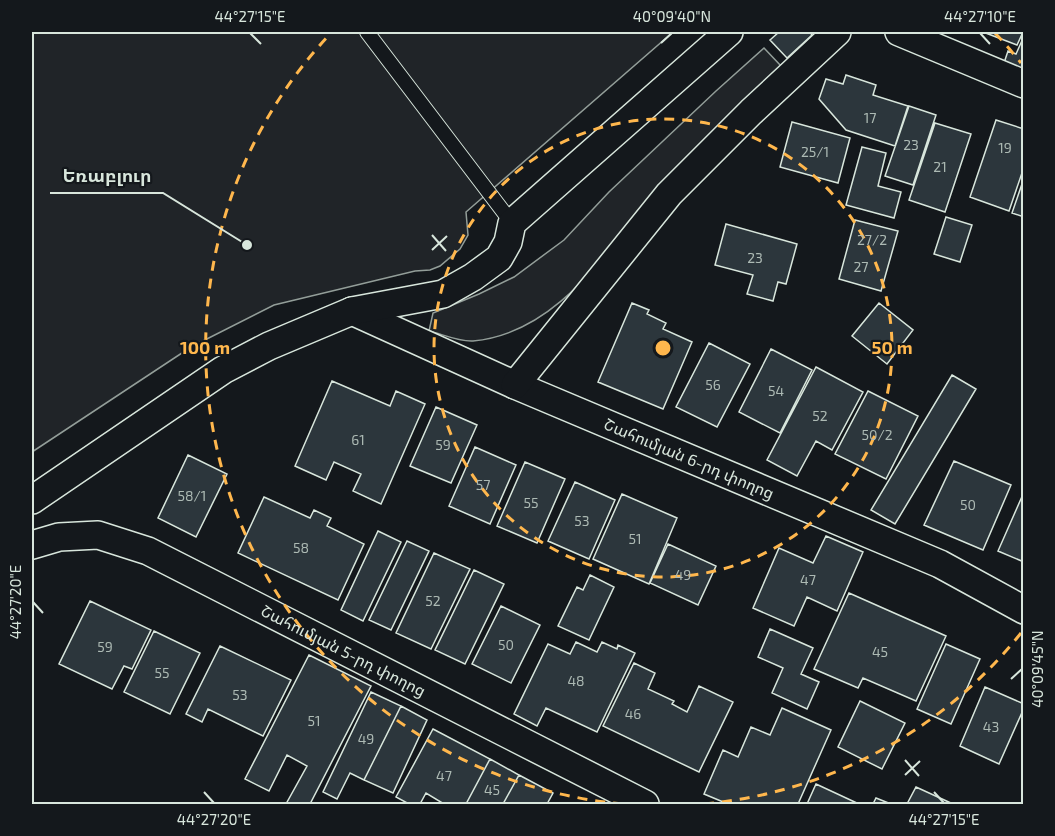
<svg xmlns="http://www.w3.org/2000/svg" width="1055" height="836" font-family="'Exo 2','Noto Sans Armenian',sans-serif">
	<style>
		.green { fill: #202428; stroke: #939e99; stroke-width: 1.5 }
		.building { fill: #2c363c; stroke: #d8e6dc; stroke-width: 1.5 }
		.lines { fill: none; stroke-linecap: round; stroke-linejoin: round }
		.service-casing { stroke: #d8e6dc; stroke-width: 16 }
		.minor-casing { stroke: #d8e6dc; stroke-width: 30 }
		.service { stroke: #14181c; stroke-width: 14 }
		.minor { stroke: #14181c; stroke-width: 27 }
		.ticks { fill: none; stroke: #d8e6dc; stroke-width: 2 }
		.ring { fill: none; stroke: #ffb74d; stroke-width: 3; stroke-dasharray: 10 8 }
		.labels { text-anchor: middle; stroke-width: 4.5; stroke-linejoin: round; paint-order: stroke }
		.number-label { font-size: 14px; fill: #adbab4 }
		.street-label { font-size: 16px; fill: #d8e6dc; stroke: #14181c }
		.centre { fill: #ffb74d; stroke: #14181c; stroke-width: 3 }
		.ring-label { font-size: 18px; text-anchor: middle; font-weight: bold; fill: #ffb74d; stroke: #14181c; stroke-width: 4.5; stroke-linejoin: round; paint-order: stroke }
		.leader { fill: none; stroke: #d8e6dc; stroke-width: 2 }
		.callout-dot { fill: #d8e6dc; stroke: #14181c; stroke-width: 2 }
		.callout-label { font-size: 18px; text-anchor: middle; font-weight: bold; fill: #d8e6dc; stroke: #14181c; stroke-width: 4.5; stroke-linejoin: round; paint-order: stroke }
		.neatline { fill: none; stroke: #d8e6dc; stroke-width: 2 }
		.ticks-label { font-size: 15px; text-anchor: middle; fill: #d8e6dc }
	</style>
	<rect width="100%" height="100%" fill="#14181c"/>
	<path class="green" d="M32,32h641l-207,180 2,23 -8,14 -20,17 -10,4 -15,1 -141,34 -83,42 -159,105z
		M764,48l17,18c-43,40 -83,80 -121,124 -52,58 -101,143 -187,151 -14,1 -31,-7 -44,-10l4,-18 46,-19 35,-17 50,-37 45,-48 107,-101z"/>
	<path class="building" d="M779,32h31l2,3 -25,23 -17,-18z
		M983,32h40l-6,13z
		M1024,36v38l-21,-8 5,-15 8,3z
		M846,75l30,10 -3,10 35,11 -13,40 -49,-16 -27,-31 7,-20 17,5z
		M909,106l27,9 -23,70 -28,-9z
		M996,120l28,9v38l-15,44 -39,-14z
		M792,122l58,16 -12,45 -58,-16z
		M935,123l36,11 -26,78 -36,-12z
		M862,147l24,6 -8,33 23,6 -7,26 -48,-13z
		M1024,178v39l-12,-4z
		M946,217l26,8 -12,37 -26,-8z
		M855,220l43,11 -17,60 -42,-12z
		M726,224l71,20 -11,40 -8,-2 -5,19 -26,-7 6,-19 -38,-10z
		M632,303l17,7 -2,4 19,9 -3,6 29,13 -29,67 -65,-27z
		M879,303l34,27 -26,34 -35,-28z
		M709,343l41,21 -33,63 -41,-20z
		M771,349l41,21 -32,63 -41,-21z
		M816,367l47,25 -31,58 -16,-9 -19,35 -30,-16z
		M952,375l24,14 -81,135 -24,-14z
		M332,381l58,25 6,-15 29,13 -44,100 -28,-13 8,-17 -27,-12 -8,18 -31,-14z
		M868,391l50,25 -32,63 -51,-25z
		M436,407l41,18 -26,58 -41,-17z
		M475,447l41,18 -26,59 -41,-18z
		M188,455l39,19 -31,63 -38,-19z
		M954,461l57,24 -28,65 -59,-25z
		M525,462l40,17 -28,64 -40,-17z
		M575,482l40,18 -26,59 -41,-18z
		M1024,492v70l-26,-11z
		M622,494l55,24 -28,66 -56,-25z
		M264,497l46,21 4,-8 17,8 -4,8 37,18 -26,56 -100,-47z
		M378,531l23,11 -38,79 -22,-11z
		M826,536l37,16 -26,59 -30,-14 -13,29 -41,-18 26,-60 34,15z
		M407,541l22,10 -38,79 -22,-10z
		M668,544l48,22 -18,39 -48,-22z
		M434,553l36,16 -39,80 -35,-16z
		M474,570l30,14 -39,80 -30,-14z
		M590,575l24,12 -25,53 -31,-14 19,-39 6,3z
		M849,593l97,43 -30,65 -53,-23 -5,10 -44,-19z
		M90,601l61,29 -19,39 -8,-3 -12,23 -53,-25z
		M501,606l39,19 -29,58 -39,-19z
		M770,629l43,19 -12,26 18,8 -12,27 -35,-16 11,-25 -25,-11z
		M154,631l46,22 -30,61 -46,-22z
		M576,642l21,10 5,-10 15,7 1,-4 17,8 -38,79 -51,-24 -9,18 -23,-12 34,-70 22,10z
		M946,644l34,15 -29,65 -34,-15z
		M220,646l71,34 -28,56 -55,-27 -6,13 -16,-8z
		M309,655l62,31 -61,118h-24l21,-38 -20,-11 -18,36 -24,-12z
		M634,663l21,10 -7,16 26,12 -2,3 15,8 12,-26 34,16 -34,70 -96,-46z
		M985,687l39,17v4l-25,56 -39,-18z
		M371,692l30,14 -37,74 -14,-7 -13,26 -14,-7z
		M860,701l45,22 -23,46 -44,-22z
		M401,706l26,14 -34,73 -29,-13z
		M782,708l49,22 -33,74h-70l-24,-10 19,-44 15,7 13,-30 19,8z
		M433,729l57,30 -24,45h-22l-18,-11 -6,11h-11l-13,-7z
		M490,759l29,16 -16,29h-37z
		M519,775l34,18 -6,11h-44z
		M816,784l43,20h-52z
		M916,787l37,17h-46z
		M876,798l15,6h-18z"/>
	<g class="lines">
		<g class="service-casing">
			<path id="service" d="M367,32l145,191"/>
		</g>
		<g class="minor-casing">
			<g id="minor">
				<path d="M899,32l125,52"/>
				<path id="s1" d="M352,311l163,74 425,179 84,46"/>
				<path d="M515,385l154,-191 82,-82 86,-80"/>
				<path d="M32,500l191,-130 46,-24 83,-35 91,-17 30,-17 26,-19 9,-16 4,-19 217,-191"/>
				<path id="s2" d="M32,545l27,-8 39,-2 50,16 497,253"/>
			</g>
		</g>
		<use href="#service" class="service"/>
		<use href="#minor" class="minor"/>
	</g>
	<path class="ticks" d="M250,33l11,11M980,33l10,11M661,43l11,-10M432,235l14,16M432,250l15,-14M33,602l10,11M1011,679l11,-10M905,760l14,16M905,775l15,-14M204,792l10,11M934,792l10,11"/>
	<g class="ring">
		<circle cx="663" cy="348" r="229"/>
		<path d="M1021 633A458 458 0 0 1 703 804M623 804A458 458 0 0 1 331 33M995 33A458 458 0 0 1 1021 63"/>
	</g>
	<g class="labels">
		<g class="number-label">
			<text x="870" y="123">17</text>
			<text x="911" y="150">23</text>
			<text x="1005" y="153">19</text>
			<text x="815" y="157">25/1</text>
			<text x="940" y="172">21</text>
			<text x="872" y="245">27/2</text>
			<text x="755" y="263">23</text>
			<text x="861" y="272">27</text>
			<text x="713" y="390">56</text>
			<text x="776" y="396">54</text>
			<text x="820" y="421">52</text>
			<text x="877" y="440">50/2</text>
			<text x="358" y="445">61</text>
			<text x="443" y="450">59</text>
			<text x="483" y="490">57</text>
			<text x="192" y="501">58/1</text>
			<text x="531" y="508">55</text>
			<text x="968" y="510">50</text>
			<text x="582" y="526">53</text>
			<text x="635" y="544">51</text>
			<text x="301" y="553">58</text>
			<text x="683" y="580">49</text>
			<text x="808" y="585">47</text>
			<text x="433" y="606">52</text>
			<text x="506" y="650">50</text>
			<text x="105" y="652">59</text>
			<text x="880" y="657">45</text>
			<text x="162" y="678">55</text>
			<text x="576" y="686">48</text>
			<text x="240" y="700">53</text>
			<text x="633" y="719">46</text>
			<text x="314" y="726">51</text>
			<text x="991" y="732">43</text>
			<text x="366" y="744">49</text>
			<text x="444" y="781">47</text>
			<text x="492" y="795">45</text>
		</g>
		<g class="street-label">
			<text dy="6" stroke="none"><textPath href="#s1" startOffset="368">Շահումյան 6-րդ փողոց</textPath></text>
			<text dy="6" stroke="none"><textPath href="#s2" startOffset="339">Շահումյան 5-րդ փողոց</textPath></text>
		</g>
	</g>
	<circle cx="663" cy="348" r="9" class="centre"/>
	<g class="ring-label">
		<text x="892" y="354">50 m</text>
		<text x="205" y="354">100 m</text>
	</g>
	<path class="leader" d="M247 245L163 193H50"/>
	<circle class="callout-dot" cx="247" cy="245" r="6"/>
	<g class="callout-label">
		<text x="107" y="182">Եռաբլուր</text>
	</g>
	<rect width="1055" height="836" fill="none" stroke="#14181c" stroke-width="66"/>
	<rect x="33" y="33" width="989" height="770" class="neatline"/>
	<g class="ticks-label">
		<text x="250" y="22">44°27'15"E</text>
		<text x="672" y="22">40°09'40"N</text>
		<text x="980" y="22">44°27'10"E</text>
		<text transform="translate(16 602) rotate(-90)" y="5">44°27'20"E</text>
		<text transform="translate(1038 669) rotate(-90)" y="5">40°09'45"N</text>
		<text x="214" y="825">44°27'20"E</text>
		<text x="944" y="825">44°27'15"E</text>
	</g>
</svg>
